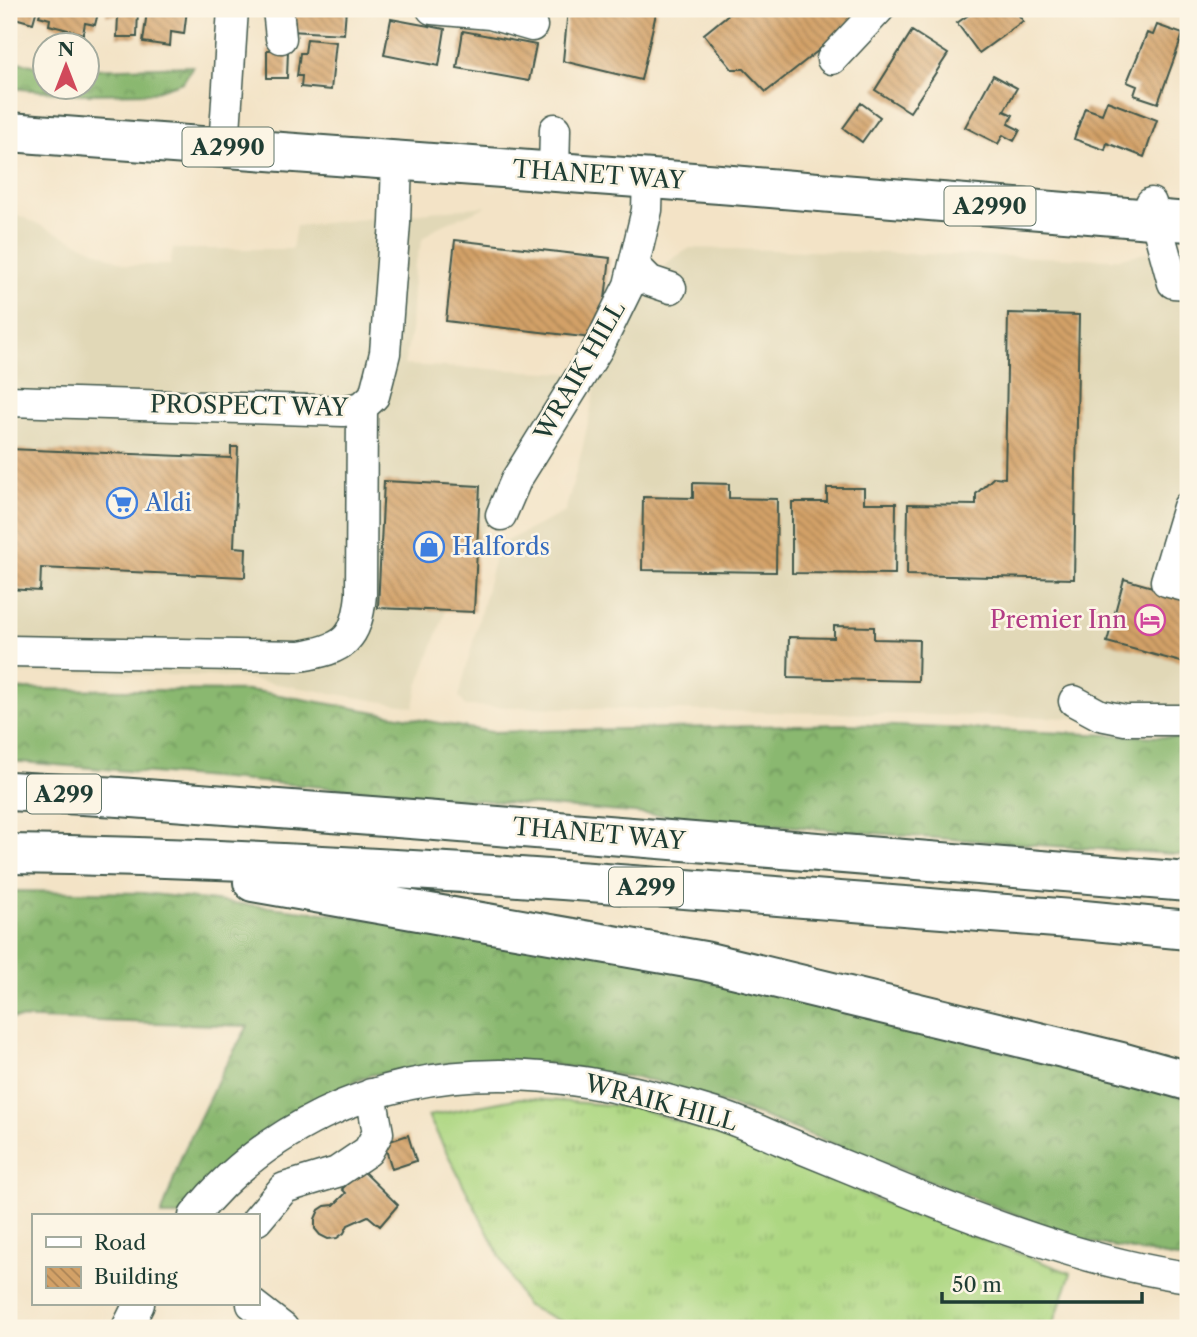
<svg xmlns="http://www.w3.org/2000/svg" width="1197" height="1337" font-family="'Libre Caslon Text',serif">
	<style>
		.built { fill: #e1d8b7 }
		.grass { fill: url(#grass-tufts); stroke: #668a5b; stroke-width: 2 }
		.forest { fill: url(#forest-crowns); stroke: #547a52; stroke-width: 2 }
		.building { fill: url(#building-back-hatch) }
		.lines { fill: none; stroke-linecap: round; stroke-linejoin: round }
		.minor-casing { stroke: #3f564a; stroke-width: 33 }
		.major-casing { stroke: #3f564a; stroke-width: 42 }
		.highway-casing { stroke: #3f564a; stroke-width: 42 }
		.minor { stroke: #fff; stroke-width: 30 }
		.major { stroke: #fff; stroke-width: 38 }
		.highway { stroke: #fff; stroke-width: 38 }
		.labels { text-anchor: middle; stroke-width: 5; stroke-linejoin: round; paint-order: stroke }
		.shield { fill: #fcf5e5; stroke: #617469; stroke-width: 2 }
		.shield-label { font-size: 23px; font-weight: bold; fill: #1f3d34 }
		.street-label { font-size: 24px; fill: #1f3d34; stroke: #fcf5e5 }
		.shop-label { font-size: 24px; fill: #366cbe; stroke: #fcf5e5; text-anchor: start }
		.hotel-label { font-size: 24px; fill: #b23c85; stroke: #fcf5e5; text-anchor: end }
	</style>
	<defs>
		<pattern id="grass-tufts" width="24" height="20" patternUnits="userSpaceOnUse" patternTransform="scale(1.75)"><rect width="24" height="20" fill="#add782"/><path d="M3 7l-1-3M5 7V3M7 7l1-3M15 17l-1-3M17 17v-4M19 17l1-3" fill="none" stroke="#94b971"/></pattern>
		<pattern id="forest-crowns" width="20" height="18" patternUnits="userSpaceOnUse" patternTransform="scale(1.75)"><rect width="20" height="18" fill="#8ab870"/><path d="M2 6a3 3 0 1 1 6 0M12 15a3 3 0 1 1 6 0" fill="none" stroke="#70975d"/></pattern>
		<pattern id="building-back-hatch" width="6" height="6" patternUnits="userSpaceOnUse" patternTransform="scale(1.75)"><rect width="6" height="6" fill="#d3a167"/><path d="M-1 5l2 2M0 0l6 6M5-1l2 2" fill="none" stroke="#ab8456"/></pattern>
	</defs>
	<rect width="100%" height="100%" fill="#fcf5e5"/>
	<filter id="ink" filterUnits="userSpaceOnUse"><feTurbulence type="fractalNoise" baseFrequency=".0143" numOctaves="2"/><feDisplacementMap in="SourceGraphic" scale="14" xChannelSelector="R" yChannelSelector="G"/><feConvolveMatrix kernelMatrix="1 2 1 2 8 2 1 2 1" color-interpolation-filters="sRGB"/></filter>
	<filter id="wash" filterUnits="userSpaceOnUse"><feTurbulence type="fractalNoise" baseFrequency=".00686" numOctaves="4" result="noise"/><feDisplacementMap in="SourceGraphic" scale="28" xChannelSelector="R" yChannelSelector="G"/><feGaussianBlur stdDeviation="1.57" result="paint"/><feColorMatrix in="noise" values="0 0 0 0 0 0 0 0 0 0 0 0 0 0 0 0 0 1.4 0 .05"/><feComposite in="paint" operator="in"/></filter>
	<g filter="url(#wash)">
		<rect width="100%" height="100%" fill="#f3e3c6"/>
		<path class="built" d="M487,206l-51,22 -13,10 -9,29 -3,64 -7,34 165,8 -110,202 -41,111 -4,21 -179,-30 -167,-5 -59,2v-463l118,54h43l3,-16h119l4,-23z
			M1188,245v475l-723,-14 -6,-10 39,-151 67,-33 17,-62 25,-116 43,-53 22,-22 18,-11 425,11z"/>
		<path class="grass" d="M520,1098l115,9 164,55 75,37 197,74 -19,55h-476l-51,-23 -97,-189z"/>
		<path class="forest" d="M9,60l36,8 1,20h42v-19l105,-3 -10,16 -33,11 -67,1 -74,-6z
			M9,689l247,2 235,41 354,-8 343,14v117l-267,-18 -912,-76z
			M9,891l134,2 207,23 316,47 522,136v161l-104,-19 -325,-126 -104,-34 -105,-17 -118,1 -62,10 -71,33 -73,58 -43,50h-22l21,-61 40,-83 26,-46 -239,-8z"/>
		<g id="blocks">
			<path class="building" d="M13,9h24l-4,14 -22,-6z
				M41,9h58l-4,16 -10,-2 -2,11 -34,-9 1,-6 -11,-3z
				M106,9h32l-1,28h-20l1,-21h-12z
				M164,9h23l-3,25 -13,-2 -1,14 -27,-4 4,-31 17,3z
				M292,9h54l-2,25 -54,-3z
				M568,9h89l-16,71 -78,-19z
				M735,9h131l-47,41 -53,42 -22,-23h-12l-28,-35z
				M977,9h37l9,12 -44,32 -22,-30z
				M391,19l54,10 -6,37 -55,-11z
				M1157,25l26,9 -25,69 -24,-8 3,-9 -10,-4 20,-49 6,2z
				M463,31l73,14 -7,36 -72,-13z
				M912,31l36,23 -38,58 -35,-22z
				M307,39l29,3 -5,48 -30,-3 1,-11h-5l3,-23h5z
				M267,50h21l-1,28h-20z
				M993,75l24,13 -13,23 9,4 -5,9 12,6 -6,11 -11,-6 -5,9 -33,-17z
				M1107,101l50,19 -13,37 -37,-14 -2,7 -31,-11 11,-31 17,6z
				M861,103l19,14 -18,25 -19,-14z
				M455,240l155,18 -10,81 -154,-18z
				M1008,313l71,2 -5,264 -167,-4 1,-71 68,1v-11l18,-17 11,1z
				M231,447h7l-4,100 12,1 -1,29 -204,-9 -1,23 -31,-2v-140l222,9z
				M384,481l96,5 -6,126 -96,-4z
				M693,483l36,1v14l48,1 -1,73 -134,-2 1,-73 50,1z
				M827,488h37v15h32l-1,71 -103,-1v-71h35z
				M1124,579l64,18v67l-81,-22z
				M834,626l40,1v12l45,1 -1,41 -130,-3 1,-41 45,1z
				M408,1135l8,26 -24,8 -8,-26z
				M362,1170l36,35 -18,21 -12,-10 -20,9 -4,8 -7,5 -9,1 -8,-4 -5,-6v-10l4,-9 6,-4 9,-1 12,-12 -4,-4z"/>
		</g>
	</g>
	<g filter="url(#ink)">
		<use href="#blocks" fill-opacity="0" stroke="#3f564a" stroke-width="2"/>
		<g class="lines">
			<g class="minor-casing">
				<path id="minor" d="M278,9l3,29
					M432,9l58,5 42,12
					M832,59l47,-50
					M224,147l9,-138
					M554,173l1,-44
					M1151,203l22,80 15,1
					M635,266l15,15 21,7
					M9,401l334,10 19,-4 12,-11 5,-19 6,-24 10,-130 2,-62
					M1188,507l-22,74 22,6
					M501,515l15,-35 82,-132 31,-63 18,-75 1,-31
					M9,651l291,5c44,-7 57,-16 61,-62l1,-187
					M1074,701l26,14 25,5h63
					M194,1216c35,-45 78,-77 129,-102 128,-62 263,-41 393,0 22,7 44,17 65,26 47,19 93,38 140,57 85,34 176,67 267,80
					M257,1220l27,-32 53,-16 31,-21 10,-18 -7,-39
					M252,1304l31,24
					M127,1328l12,-24"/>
			</g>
			<g class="major-casing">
				<path id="major" d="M9,132l711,52 468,38"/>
			</g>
			<g class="highway-casing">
				<path id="highway" d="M9,791l110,6 292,22 777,63
					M9,854c359,5 717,39 1075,66l104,10
					M253,882l451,79 417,101 67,19"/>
			</g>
			<use href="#minor" class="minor"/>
			<use href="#major" class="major"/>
			<use href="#highway" class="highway"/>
		</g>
	</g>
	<defs>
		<g id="supermarket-ring" transform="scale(1.575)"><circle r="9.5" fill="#fcf5e5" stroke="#3f7fe0" stroke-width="1.5"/><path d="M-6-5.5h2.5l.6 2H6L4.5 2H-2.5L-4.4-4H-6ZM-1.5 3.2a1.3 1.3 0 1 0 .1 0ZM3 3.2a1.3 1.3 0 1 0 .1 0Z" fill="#3f7fe0"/></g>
		<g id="shop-ring" transform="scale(1.575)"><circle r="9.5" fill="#fcf5e5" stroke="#3f7fe0" stroke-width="1.5"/><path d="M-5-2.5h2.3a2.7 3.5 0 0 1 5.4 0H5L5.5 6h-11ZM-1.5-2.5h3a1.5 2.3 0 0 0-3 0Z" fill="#3f7fe0"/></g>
		<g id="hotel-ring" transform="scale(1.575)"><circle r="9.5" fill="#fcf5e5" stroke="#d1479c" stroke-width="1.5"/><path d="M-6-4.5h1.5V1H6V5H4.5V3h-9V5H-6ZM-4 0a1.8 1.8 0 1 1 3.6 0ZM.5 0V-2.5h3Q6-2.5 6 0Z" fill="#d1479c"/></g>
	</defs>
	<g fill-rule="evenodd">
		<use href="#supermarket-ring" x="122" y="503"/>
		<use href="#shop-ring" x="429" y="547"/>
		<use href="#hotel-ring" x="1150" y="620"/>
	</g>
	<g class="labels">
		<g class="shield">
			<rect x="182.5" y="127.5" width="91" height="39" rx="5"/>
			<rect x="944.5" y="186.5" width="91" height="39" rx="5"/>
			<rect x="27" y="774.5" width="74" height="39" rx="5"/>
			<rect x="609" y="867.5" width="74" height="39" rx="5"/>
		</g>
		<g class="shield-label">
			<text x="228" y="155">A2990</text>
			<text x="990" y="214">A2990</text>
			<text x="64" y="802">A299</text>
			<text x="646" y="895">A299</text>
		</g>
		<g class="street-label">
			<text transform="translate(599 175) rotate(4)" y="8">THANET WAY</text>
			<text transform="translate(580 371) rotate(-60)" y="8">WRAIK HILL</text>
			<text transform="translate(249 406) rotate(1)" y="8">PROSPECT WAY</text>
			<text transform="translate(599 834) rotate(5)" y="8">THANET WAY</text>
			<text transform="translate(661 1103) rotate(15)" y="8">WRAIK HILL</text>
		</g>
		<g class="shop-label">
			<text x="145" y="511">Aldi</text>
			<text x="452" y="555">Halfords</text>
		</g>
		<g class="hotel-label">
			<text x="1127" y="628">Premier Inn</text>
		</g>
	</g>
	<rect width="1197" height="1337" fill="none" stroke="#fcf5e5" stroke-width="35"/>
	<rect x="32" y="1214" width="228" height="91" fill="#fcf5e5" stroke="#a4ab9e" stroke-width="2"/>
	<rect x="46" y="1237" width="35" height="10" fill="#ffffff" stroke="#a4ab9e" stroke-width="2"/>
	<text x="94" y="1250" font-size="21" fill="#1f3d34">Road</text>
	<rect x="46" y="1267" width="35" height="21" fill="url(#building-back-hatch)" stroke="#a4ab9e" stroke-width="2"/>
	<text x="94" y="1284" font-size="21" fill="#1f3d34">Building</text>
	<g transform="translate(66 66)"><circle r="33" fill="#fcf5e5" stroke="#a4ab9e" stroke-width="2"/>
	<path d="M0-5L12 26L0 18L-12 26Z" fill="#d1495b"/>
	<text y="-10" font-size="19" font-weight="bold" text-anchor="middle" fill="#1f3d34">N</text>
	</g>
	<path d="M942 1292v10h200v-10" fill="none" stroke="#1f3d34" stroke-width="3.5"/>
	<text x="952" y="1292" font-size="21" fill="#1f3d34" stroke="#fcf5e5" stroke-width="5" paint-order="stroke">50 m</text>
</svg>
